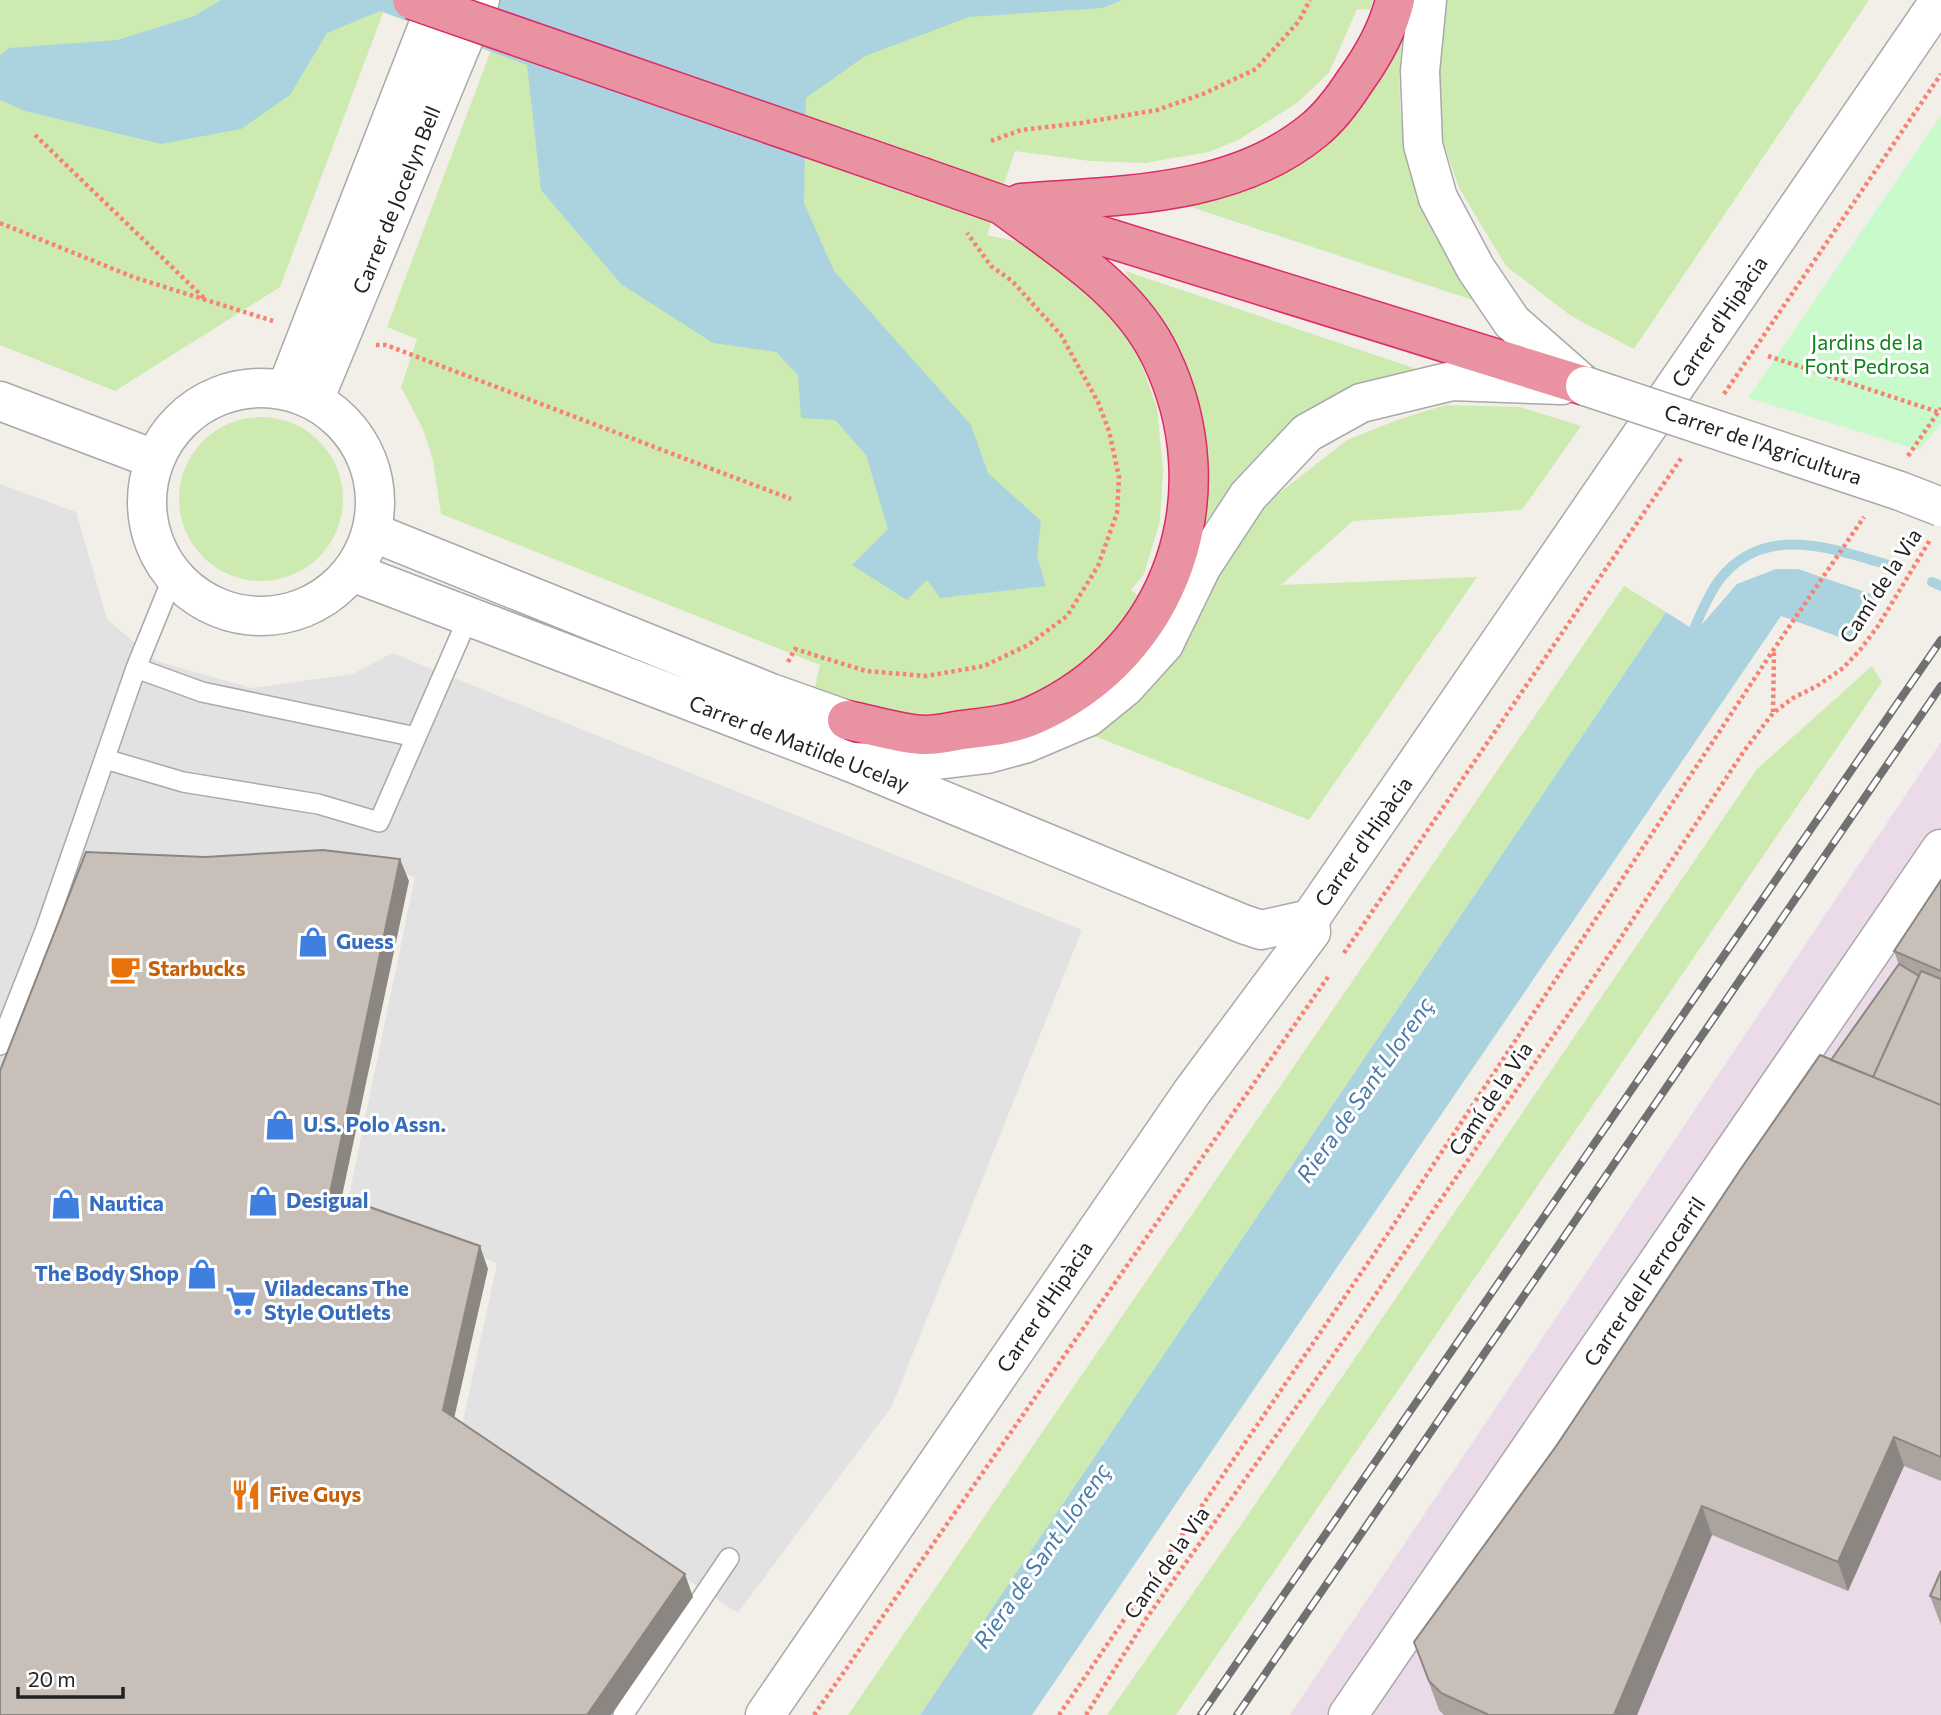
<svg xmlns="http://www.w3.org/2000/svg" width="1941" height="1715" font-family="Commissioner,sans-serif">
	<style>
		.industrial { fill: #ebdbe8 }
		.grass { fill: #cdebb0 }
		.park { fill: #c8facc }
		.parking { fill: #e2e2e2 }
		.water { fill: #aad3df }
		.lines { fill: none; stroke-linecap: round; stroke-linejoin: round }
		.stream { stroke: #aad3df; stroke-width: 10 }
		.service-casing { stroke: #a9a9a9; stroke-width: 22 }
		.minor-casing { stroke: #a9a9a9; stroke-width: 41 }
		.tertiary-casing { stroke: #a9a9a9; stroke-width: 41 }
		.motorway-casing { stroke: #dc2a67; stroke-width: 41 }
		.path { stroke: #fa8072; stroke-width: 4.5; stroke-dasharray: 3.5 3.5; stroke-linecap: butt }
		.service { stroke: #fff; stroke-width: 19 }
		.minor { stroke: #fff; stroke-width: 38 }
		.tertiary { stroke: #fff; stroke-width: 38 }
		.motorway { stroke: #e892a2; stroke-width: 38 }
		.rail-casing { stroke: #707070; stroke-width: 8 }
		.rail { stroke: #fff; stroke-width: 5; stroke-dasharray: 16; stroke-linecap: butt }
		.tertiary-bridge-casing { stroke: #a9a9a9; stroke-width: 41; stroke-linecap: butt }
		.motorway-bridge-casing { stroke: #dc2a67; stroke-width: 41; stroke-linecap: butt }
		.tertiary-bridge { stroke: #fff; stroke-width: 38 }
		.motorway-bridge { stroke: #e892a2; stroke-width: 38 }
		.wall { fill: #aba49e }
		.shaded-wall { fill: #8b8681 }
		.building { fill: #c7bfb8; stroke: #8b8681; stroke-width: 2 }
		.labels { text-anchor: middle; stroke-width: 6; stroke-linejoin: round; paint-order: stroke }
		.street-label { font-size: 21px; fill: #222; stroke: #fff }
		.park-label { font-size: 21px; fill: #0c8416; stroke: #fff }
		.shop-label { font-size: 21px; font-weight: bold; fill: #366cbe; stroke: #fff; text-anchor: start }
		.food-label { font-size: 21px; font-weight: bold; fill: #c56008; stroke: #fff; text-anchor: start }
		.water-label { font-size: 23px; font-style: italic; fill: #4a7aab; stroke: #fff }
	</style>
	<rect width="100%" height="100%" fill="#f2efe9"/>
	<path class="industrial" d="M1941,742v973h-651z"/>
	<path class="grass" d="M0,0h388l-108,287 -165,104 -115,-46z
		M510,0h863l-3,10 -13,-1 -28,64 -32,30 -59,37 -29,12 -64,11 -55,-2 -75,-10 -28,84 28,6 38,17 34,27 46,57 24,65 6,63 -3,51 -16,53 -13,16 7,6 -26,41 -48,41 -49,24 -70,13 -64,-3 -67,-22 6,-25 -379,-151 -8,-54 -10,-31 -22,-42 16,-48 -30,-12z
		M1410,0c-3,21 -9,43 -10,64 -3,61 9,129 41,182 11,20 27,39 41,57l-294,-97 42,-13 49,-27z
		M1442,0h427l-235,349 -63,-33 -65,-50 -47,-78 -20,-58 -2,-56z
		M1125,271l298,100 -88,34 -148,169 -34,-258z
		M1445,405l75,2 61,19 -59,84 -169,11 -72,64 196,-8 -168,243 -220,-86 96,-90 24,-45 14,-36 26,-40 29,-29 69,-54 50,-20z
		M179 499a82 82 0 1 1 164 0a82 82 0 1 1-164 0Z
		M1624,586l42,26 -746,1103h-72z
		M1872,666l10,16 -706,1033h-69l136,-193 514,-753z"/>
	<path class="park" d="M1941,115v309l-22,26 -171,-52z"/>
	<path class="parking" d="M0,484l76,28 31,107 49,42 96,27 101,-14 39,-21 690,277 -190,476 -154,207 -277,-183 36,-167 -151,-53 69,-333 -64,-19 -263,-4 -88,231z"/>
	<path class="water" d="M221,0h901l-19,8 -134,9 -104,39 -59,42 -2,105 30,68 137,154 17,48 53,48 -4,35 9,30 -106,12 -13,-18 -20,20 -55,-35 36,-36 -22,-74 -31,-35 -34,-2 -3,-43 -22,-23 -63,-9 -92,-59 -80,-94 -14,-125 -147,-54 -53,22 -37,62 -49,34 -80,15 -136,-33 -25,-11v-45l9,-7 108,-8 77,-24z
		M1776,569h22l79,27 -29,44 -67,-24 -749,1099h-112l746,-1103 30,19 41,-47z"/>
	<g class="lines">
		<path class="stream" d="M1932,582l9,4
			M1688,642c10,-20 18,-45 32,-63 46,-58 117,-29 175,-12"/>
		<g class="service-casing">
			<path id="service" d="M136,668l66,24 214,45
				M105,759l78,23 135,22 61,18 89,-204
				M0,1045l45,-114 91,-263 37,-91
				M623,1715l106,-157"/>
		</g>
		<g class="minor-casing">
			<path id="minor" d="M147 502a114 114 0 1 1 228 0a114 114 0 1 1-228 0Z
				M286,390l152,-390
				M314,400l166,-400
				M0,401l154,58
				M372,532l399,161 76,27
				M352,572l498,190 393,162 18,6 49,-11
				M765,1715l427,-623 119,-160 -1,-13 630,-919
				M1348,1715l593,-866"/>
		</g>
		<g class="tertiary-casing">
			<path id="tertiary" d="M1427,0l-7,71 3,74 15,53 38,71 36,53 73,64
				M850,762l53,2 84,-10 37,-10 64,-27 37,-30 39,-43 38,-78 46,-70 59,-63 54,-30 91,-22 110,4"/>
		</g>
		<g class="motorway-casing">
			<path id="motorway" d="M925,178l77,27 583,181
				M1021,203c99,-8 212,-6 293,-73 16,-13 30,-32 41,-49 18,-25 33,-51 40,-81
				M847,720c22,4 56,15 78,15 12,0 25,-3 37,-5 24,-3 50,-5 72,-15 140,-63 192,-222 127,-358 -32,-68 -101,-108 -159,-152"/>
		</g>
		<path class="path" d="M35,135l169,163
			M991,141l30,-11 60,-7 76,-13 46,-16 53,-25 43,-48 11,-21
			M0,223l133,54 140,44
			M376,345h10l405,154
			M1768,356l170,56
			M1724,394l217,-320
			M1908,456l33,-48
			M788,662l7,-13 71,22 60,5 58,-10 44,-21 39,-29 31,-50 19,-53 2,-36 -10,-46 -11,-29 -37,-67 -49,-54 -21,-15 -24,-33
			M1773,712l1,-61
			M1344,953l338,-496
			M814,1715l514,-738
			M1059,1715l326,-477 389,-589 90,-132
			M1086,1715l60,-96 210,-296 260,-378 128,-194 29,-38 20,-15 24,-12 26,-18 17,-18 18,-24 52,-86"/>
		<use href="#service" class="service"/>
		<use href="#minor" class="minor"/>
		<use href="#tertiary" class="tertiary"/>
		<use href="#motorway" class="motorway"/>
		<g class="rail-casing">
			<path id="rail" d="M1201,1715l740,-1075
				M1237,1715l704,-1029"/>
		</g>
		<use href="#rail" class="rail"/>
		<g class="tertiary-bridge-casing">
			<path id="tertiary-bridge" d="M1585,386l315,105 41,16"/>
		</g>
		<g class="motorway-bridge-casing">
			<path id="motorway-bridge" d="M412,0l513,178"/>
		</g>
		<use href="#tertiary-bridge" class="tertiary-bridge"/>
		<use href="#motorway-bridge" class="motorway-bridge"/>
	</g>
	<path class="wall" d="M1941,880v601l-37,-15 -56,125 -136,-56 -75,180h-193l-5,-5 -25,-68 143,-197 342,-480 -5,-14z
		M1941,1571v54l-11,-29z"/>
	<path class="shaded-wall" d="M400,859l9,22 -71,334 -8,-22z
		M480,1246l8,23 -37,163 -8,-22z
		M1894,1437l10,29 -56,125 -10,-29z
		M1702,1506l10,29 -75,180h-23z
		M685,1574l8,23 -82,118h-24z"/>
	<path class="building" d="M323,850l77,9 -70,334 150,53 -37,164 242,164 -98,141h-587v-644l86,-219 119,5z
		M1941,880v91l-47,-20z
		M1899,964l20,12 -46,101 -42,-17z
		M1921,971l20,8v126l-68,-28z
		M1820,1055l121,50v352l-47,-20 -56,125 -136,-56 -88,209h-125l-48,-22 -12,-12 -15,-39 143,-197 183,-275z
		M1941,1571v29l-11,-4z"/>
	<defs>
		<g id="shop-bare" transform="scale(2.415)"><path d="M-5-2.5h2.3a2.7 3.5 0 0 1 5.4 0H5L5.5 6h-11ZM-1.5-2.5h3a1.5 2.3 0 0 0-3 0Z" fill="#3f7fe0" stroke="#fff" stroke-width="2.5" paint-order="stroke"/></g>
		<g id="cafe-bare" transform="scale(2.415)"><path d="M-5.5-4.5H6V0H3Q3 3.5 0 3.5H-2.5Q-5.5 3.5-5.5 0ZM3-3.2v2h1.7v-2ZM-6 4.5H4V6H-6Z" fill="#e8710a" stroke="#fff" stroke-width="2.5" paint-order="stroke"/></g>
		<g id="supermarket-bare" transform="scale(2.415)"><path d="M-6-5.5h2.5l.6 2H6L4.5 2H-2.5L-4.4-4H-6ZM-1.5 3.2a1.3 1.3 0 1 0 .1 0ZM3 3.2a1.3 1.3 0 1 0 .1 0Z" fill="#3f7fe0" stroke="#fff" stroke-width="2.5" paint-order="stroke"/></g>
		<g id="restaurant-bare" transform="scale(2.415)"><path d="M-5-6h1v4h1v-4h1v4h1v-4h1v5L-1.5 .5V6h-2V.5L-5-1ZM5-6V6H3V1.5H1.5Q1.5-4 5-6Z" fill="#e8710a" stroke="#fff" stroke-width="2.5" paint-order="stroke"/></g>
	</defs>
	<g fill-rule="evenodd">
		<use href="#shop-bare" x="313" y="942"/>
		<use href="#cafe-bare" x="125" y="969"/>
		<use href="#shop-bare" x="280" y="1125"/>
		<use href="#shop-bare" x="263" y="1201"/>
		<use href="#shop-bare" x="66" y="1204"/>
		<use href="#shop-bare" x="202" y="1274"/>
		<use href="#supermarket-bare" x="241" y="1301"/>
		<use href="#restaurant-bare" x="246" y="1495"/>
	</g>
	<g class="labels">
		<g class="street-label">
			<text transform="translate(397 200) rotate(-68)" y="7">Carrer de Jocelyn Bell</text>
			<text transform="translate(1720 322) rotate(-56)" y="7">Carrer d'Hipàcia</text>
			<text transform="translate(1763 445) rotate(19)" y="7">Carrer de l'Agricultura</text>
			<text transform="translate(1881 586) rotate(-57)" y="7">Camí de la Via</text>
			<text transform="translate(799 744) rotate(21)" y="7">Carrer de Matilde Ucelay</text>
			<text transform="translate(1364 842) rotate(-55)" y="7">Carrer d'Hipàcia</text>
			<text transform="translate(1491 1099) rotate(-56)" y="7">Camí de la Via</text>
			<text transform="translate(1645 1282) rotate(-56)" y="7">Carrer del Ferrocarril</text>
			<text transform="translate(1045 1307) rotate(-56)" y="7">Carrer d'Hipàcia</text>
			<text transform="translate(1167 1563) rotate(-55)" y="7">Camí de la Via</text>
		</g>
		<g class="park-label">
			<text x="1867" y="350">Jardins de la<tspan x="1867" dy="24">Font Pedrosa</tspan></text>
		</g>
		<g class="shop-label">
			<text x="336" y="949">Guess</text>
			<text x="303" y="1132">U.S. Polo Assn.</text>
			<text x="286" y="1208">Desigual</text>
			<text x="89" y="1211">Nautica</text>
			<text x="179" y="1281" text-anchor="end">The Body Shop</text>
			<text x="264" y="1296">Viladecans The<tspan x="264" dy="24">Style Outlets</tspan></text>
		</g>
		<g class="food-label">
			<text x="148" y="976">Starbucks</text>
			<text x="269" y="1502">Five Guys</text>
		</g>
		<g class="water-label">
			<text transform="translate(1365 1090) rotate(-55)" y="8">Riera de Sant Llorenç</text>
			<text transform="translate(1042 1556) rotate(-55)" y="8">Riera de Sant Llorenç</text>
		</g>
	</g>
	<path d="M18 1687v10h105v-10" fill="none" stroke="#222222" stroke-width="3.5"/>
	<text x="28" y="1687" font-size="21" fill="#222222" stroke="#ffffff" stroke-width="5" paint-order="stroke">20 m</text>
</svg>
